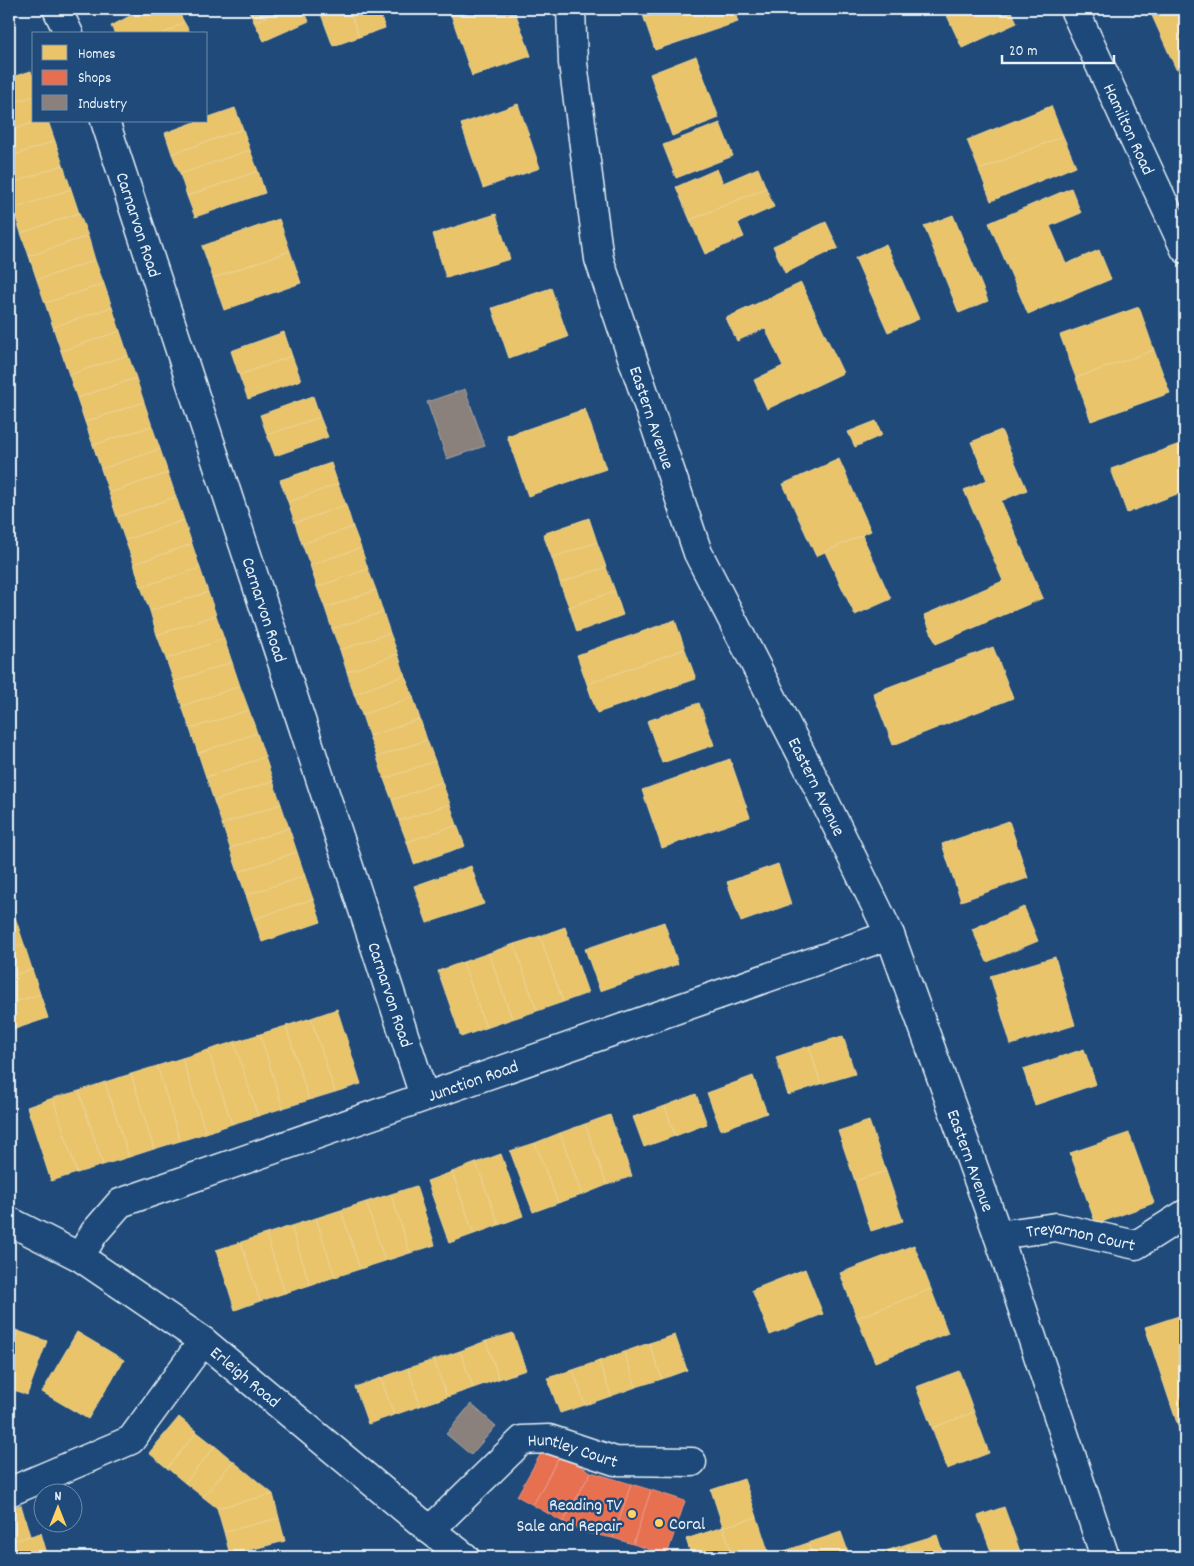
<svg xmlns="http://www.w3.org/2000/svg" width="1194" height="1566" font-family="Dekko,sans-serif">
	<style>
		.homes { fill: #e9c46a; stroke: #e9d295 }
		.shops { fill: #e76f51; stroke: #e79683 }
		.industry { fill: #8a817c; stroke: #a6a3a1 }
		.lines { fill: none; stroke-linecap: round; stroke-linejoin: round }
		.minor-casing { stroke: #e8f1f8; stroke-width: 31 }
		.tertiary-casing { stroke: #e8f1f8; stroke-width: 31 }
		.minor { stroke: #1f4a7a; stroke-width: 28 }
		.tertiary { stroke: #1f4a7a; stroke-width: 28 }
		.poi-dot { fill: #ffd166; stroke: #1f4a7a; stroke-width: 2 }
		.labels { text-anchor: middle; stroke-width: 5; stroke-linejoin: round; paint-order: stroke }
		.street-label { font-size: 18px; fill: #e8f1f8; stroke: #1f4a7a }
		.poi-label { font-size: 18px; fill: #e8f1f8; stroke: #1f4a7a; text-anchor: end }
	</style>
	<rect width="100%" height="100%" fill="#1f4a7a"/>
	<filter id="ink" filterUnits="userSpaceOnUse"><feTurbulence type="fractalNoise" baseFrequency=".02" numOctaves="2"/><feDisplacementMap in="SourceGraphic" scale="10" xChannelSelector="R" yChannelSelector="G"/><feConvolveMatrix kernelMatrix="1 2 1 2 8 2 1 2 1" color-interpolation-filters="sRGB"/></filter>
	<g filter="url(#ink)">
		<path class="homes" d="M143,9h34l7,13 -21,12h-48l-4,-8z
			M248,9h35l-29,13z
			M283,9h20l6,12 -45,20 -10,-19z
			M319,9h30l10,28 -26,9z
			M349,9h29l7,19 -26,9z
			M449,9h65l17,47 -59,20z
			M641,9h29l-26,9z
			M670,9h64l4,13 -83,28 -11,-32z
			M944,9h67l6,14 -55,25z
			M1149,9h36v56l-9,4z
			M184,22l7,12h-28z
			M696,56l23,62 -47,18 -22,-62z
			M31,71l3,7v18l-25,8v-26z
			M34,96v25h4l-29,10v-27z
			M518,104l22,64 -57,20 -22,-64z
			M1051,106l12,30 -84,34 -12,-30z
			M235,108l8,21 -71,25 -7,-21 33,-12h8v-3z
			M38,121h10l7,20 -46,16v-26z
			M720,123l13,33 -57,22 -13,-33z
			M243,129l7,21 -70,24 -8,-20z
			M1063,136l13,30 -85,35 -12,-31z
			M55,141l8,24 -54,19v-27z
			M250,150l8,21 -71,25 -7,-22z
			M63,165l8,24 -58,20 -4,-12v-13z
			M758,168l8,20 -76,32 -14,-33 41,-18 6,14z
			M258,171l7,22 -70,24 -8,-21z
			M766,188l8,19 -36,16 6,14 -39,17 -15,-34z
			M1071,188l10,25 -31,13 16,38 33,-14 12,29 -83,35 -39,-91z
			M71,189l8,24 -58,20 -8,-24z
			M79,213l9,23 -59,20 -8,-23z
			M496,214l14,45 -64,19 -13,-44z
			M953,215l35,86 -29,12 -35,-87z
			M279,219l11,32 -77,27 -11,-32z
			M826,222l12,26 -53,25 -12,-27z
			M88,236l7,24 -58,20 -8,-24z
			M886,244l33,75 -31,13 -33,-74z
			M290,251l11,32 -77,27 -11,-32z
			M95,260l9,24 -59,19 -8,-23z
			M801,283l42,90 -76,36 -13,-29 29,-14 -18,-38 -28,13 -11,-23z
			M104,284l8,23 -59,20 -8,-24z
			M551,288l17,49 -59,21 -17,-50z
			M112,307l8,24 -59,20 -8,-24z
			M1139,307l15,43 -78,28 -16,-43z
			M120,331l8,24 -59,20 -8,-24z
			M284,332l8,24 -53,19 -8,-24z
			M1154,350l16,43 -79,28 -15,-43z
			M128,355l8,23 -59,20 -8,-23z
			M292,356l9,24 -53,19 -9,-24z
			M136,378l8,24 -59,20 -8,-24z
			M313,396l7,21 -53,18 -7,-20z
			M144,402l8,24 -59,19 -8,-23z
			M585,409l21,60 -78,27 -21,-60z
			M320,417l8,20 -53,19 -8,-21z
			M876,421l6,14 -27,12 -7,-15z
			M152,426l8,23 -59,20 -8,-24z
			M1001,430l26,60 -26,11 42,97 -107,46 -12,-29 79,-34 -39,-91 23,-10 -16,-38z
			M1185,442v49l-58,22 -16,-44z
			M160,449l8,24 -59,20 -8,-24z
			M839,459l32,72 -55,25 -33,-72z
			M331,463l7,21 -50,18 -8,-22z
			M168,473l8,24 -59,20 -8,-24z
			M338,484l8,21 -51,18 -7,-21z
			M176,497l8,23 -59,20 -8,-23z
			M346,505l7,22 -51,17 -7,-21z
			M589,518l8,24 -45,16 -9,-24z
			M184,520l8,24 -58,20 -9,-24z
			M353,527l8,21 -51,17 -8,-21z
			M862,535l29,64 -36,16 -30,-63z
			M597,542l9,25 -46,16 -8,-25z
			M192,544l8,24 -59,19 -7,-23z
			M361,548l7,21 -51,18 -7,-22z
			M606,567l9,24 -46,16 -9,-24z
			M200,568l8,24 -58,19 -9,-24z
			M368,569l8,21 -51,18 -8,-21z
			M376,590l7,22 -51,17 -7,-21z
			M615,591l8,24 -46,17 -8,-25z
			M208,592l8,23 -59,20 -7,-24z
			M383,612l7,21 -50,17 -8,-21z
			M216,615l8,24 -58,20 -9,-24z
			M675,620l10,29 -98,35 -10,-29z
			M390,633l8,21 -51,18 -7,-22z
			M224,639l8,23 -58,20 -8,-23z
			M993,647l20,51 -120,47 -20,-52z
			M685,649l11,30 -99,34 -10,-29z
			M398,654l7,21 -51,19 -7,-22z
			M232,662l8,24 -58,20 -8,-24z
			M405,675l8,22 -51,18 -8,-21z
			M240,686l9,24 -59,19 -8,-23z
			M413,697l7,22 -51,17 -7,-21z
			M699,703l15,42 -52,18 -15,-42z
			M249,710l8,23 -59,20 -8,-24z
			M420,719l7,21 -50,17 -8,-21z
			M257,733l8,24 -59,20 -8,-24z
			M427,740l8,21 -51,18 -7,-22z
			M265,757l8,24 -59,20 -8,-24z
			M730,759l20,58 -88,31 -20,-58z
			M435,761l7,21 -50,18 -8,-21z
			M273,781l8,23 -59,20 -8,-23z
			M442,782l8,22 -51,17 -7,-21z
			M281,804l8,24 -59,20 -8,-24z
			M450,804l7,21 -50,17 -8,-21z
			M1009,821l19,57 -67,23 -19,-57z
			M457,825l8,21 -51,18 -7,-22z
			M289,828l8,24 -59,20 -8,-24z
			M297,852l8,24 -59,19 -8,-23z
			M778,864l13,40 -50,18 -14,-40z
			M471,866l13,38 -57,19 -13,-37z
			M305,876l8,23 -59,20 -8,-24z
			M9,897l7,23 -7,2z
			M313,899l8,23 -59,20 -8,-23z
			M1024,907l14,34 -51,21 -15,-33z
			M16,920l8,24 -15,5v-27z
			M664,922l14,42 -78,27 -15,-42z
			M565,927l23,66 -25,9 -23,-66z
			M540,936l23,66 -26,9 -23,-67z
			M24,944l8,25 -23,8v-28z
			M514,944l23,67 -25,8 -23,-66z
			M489,953l23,66 -26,9 -23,-66z
			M1055,957l20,68 -64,20 -21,-69z
			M463,962l23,66 -25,9 -23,-66z
			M32,969l8,25 -31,10v-27z
			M40,994l8,24 -39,13v-27z
			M337,1009l24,75 -26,8 -24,-74z
			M311,1018l24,74 -26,8 -23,-74z
			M286,1026l23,74 -26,8 -23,-74z
			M260,1034l23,74 -25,8 -24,-74z
			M843,1036l12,38 -34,10 -12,-38z
			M234,1042l24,74 -26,8 -24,-74z
			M809,1046l12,38 -33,11 -12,-38z
			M1084,1049l12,35 -61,21 -12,-36z
			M208,1050l24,74 -26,9 -24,-75z
			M182,1058l24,75 -26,8 -23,-75z
			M157,1066l23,75 -26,8 -23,-75z
			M131,1074l23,75 -25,8 -24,-75z
			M753,1076l14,37 -46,17 -14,-37z
			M105,1082l24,75 -26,8 -24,-74z
			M79,1091l24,74 -26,8 -24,-75z
			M696,1094l11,30 -32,12 -10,-30z
			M53,1098l24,75 -26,8 -24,-74z
			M665,1106l10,30 -31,11 -11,-30z
			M610,1115l22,61 -25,9 -22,-61z
			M869,1121l17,50 -31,10 -17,-50z
			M585,1124l22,61 -25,10 -22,-62z
			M560,1133l22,62 -24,8 -23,-60z
			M1129,1133l25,70 -58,21 -26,-71z
			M535,1143l23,60 -25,9 -23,-61z
			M501,1154l22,62 -24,9 -23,-62z
			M476,1163l23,62 -25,9 -22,-62z
			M886,1171l17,50 -32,10 -16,-50z
			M452,1172l22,62 -25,9 -22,-62z
			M416,1186l19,59 -25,8 -19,-59z
			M391,1194l19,59 -25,8 -19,-59z
			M366,1202l19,59 -25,8 -19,-59z
			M341,1210l19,59 -25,8 -19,-59z
			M316,1218l19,59 -25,8 -19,-59z
			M291,1226l19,59 -25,8 -19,-59z
			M266,1234l19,59 -25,8 -19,-59z
			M241,1242l19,59 -25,9 -19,-60z
			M914,1245l17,44 -74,29 -17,-45z
			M805,1269l18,45 -53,21 -18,-45z
			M931,1289l17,44 -73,29 -18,-44z
			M1185,1314v126l-2,1 -38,-114z
			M9,1327l9,4 -9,24z
			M18,1331l29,10 -20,54 -18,-7v-33z
			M77,1332l47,28 -36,59 -46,-27z
			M513,1333l13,37 -27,9 -13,-38z
			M675,1335l12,35 -25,9 -13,-36z
			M486,1341l13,38 -26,9 -13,-37z
			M649,1343l13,36 -26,8 -12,-35z
			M460,1351l13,37 -26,9 -13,-37z
			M624,1352l12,35 -25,9 -12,-35z
			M434,1360l13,37 -27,9 -12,-38z
			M599,1361l12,35 -26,9 -12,-35z
			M408,1368l12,38 -26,9 -13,-37z
			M573,1370l12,35 -25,8 -13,-35z
			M959,1371l15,41 -42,16 -16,-41z
			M381,1378l13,37 -26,9 -13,-37z
			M974,1412l15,41 -42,16 -15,-41z
			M179,1417l18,15 -30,36 -18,-15z
			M197,1432l18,14 -30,37 -18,-15z
			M215,1446l18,15 -30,36 -18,-14z
			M233,1461l40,33 -56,14 -14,-11z
			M744,1479l13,38 -34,10 -12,-37z
			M273,1494l6,24 -55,14 -7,-24z
			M21,1505l9,31 -21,6v-33z
			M1004,1507l18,50h-29l-15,-41z
			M757,1517l13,40h-37l-10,-30z
			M279,1518l6,23 -55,14 -6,-23z
			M723,1527l10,30h-41l-6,-18z
			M841,1532l9,25h-37l-5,-14z
			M41,1533l7,24h-39v-15z
			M937,1535l7,22h-33l-4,-13z
			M808,1543l5,14h-35l-2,-3z
			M907,1544l4,13h-33l-1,-3z"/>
		<path class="shops" d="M545,1446l15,9 -27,50 -16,-9z
			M560,1455l31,17 -28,50 -30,-17z
			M591,1472l40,12 -18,54 -26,-5 -24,-11z
			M631,1484l20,6 -18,54 -20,-6z
			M651,1490l34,11 -18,54 -34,-11z"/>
		<path class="industry" d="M465,389l20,57 -38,13 -20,-57z
			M471,1404l25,22 -25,29 -25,-21z"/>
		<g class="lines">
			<g class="minor-casing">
				<g id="minor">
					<path d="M57,9l12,25"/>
					<path id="s1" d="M571,9l2,54 26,196 99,294 110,214 82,168 108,300 107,322"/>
					<path id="s2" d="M1074,9l111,240"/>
					<path id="s3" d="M105,121l319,975"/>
					<path id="s4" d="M998,1235l58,-8 80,18 49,-31"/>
					<path id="s5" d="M80,1257l14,-24 26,-30 770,-268"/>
					<path d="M9,1492l122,-52 72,-99"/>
					<path id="s6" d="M430,1530l92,-90 27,-1 66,22 77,1"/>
				</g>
			</g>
			<g class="tertiary-casing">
				<g id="tertiary">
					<path id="s7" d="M9,1221l71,36 123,84 227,189 35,27"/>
				</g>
			</g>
			<use href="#minor" class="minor"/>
			<use href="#tertiary" class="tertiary"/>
		</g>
	</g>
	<g class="poi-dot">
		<circle cx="632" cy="1514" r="5"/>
		<circle cx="659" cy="1523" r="5"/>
	</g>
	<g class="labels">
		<g class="street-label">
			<text dy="6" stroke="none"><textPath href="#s2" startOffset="132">Hamilton Road</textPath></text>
			<text dy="6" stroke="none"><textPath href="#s3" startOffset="109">Carnarvon Road</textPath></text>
			<text dy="6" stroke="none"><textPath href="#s1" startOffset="419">Eastern Avenue</textPath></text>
			<text dy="6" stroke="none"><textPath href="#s3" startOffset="514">Carnarvon Road</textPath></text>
			<text dy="6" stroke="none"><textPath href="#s1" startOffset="824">Eastern Avenue</textPath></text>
			<text dy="6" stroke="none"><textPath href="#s3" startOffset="919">Carnarvon Road</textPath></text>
			<text dy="6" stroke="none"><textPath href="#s5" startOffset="441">Junction Road</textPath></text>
			<text dy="6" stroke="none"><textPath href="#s1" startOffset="1229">Eastern Avenue</textPath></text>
			<text dy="6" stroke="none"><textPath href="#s4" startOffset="84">Treyarnon Court</textPath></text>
			<text dy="6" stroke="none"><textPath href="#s7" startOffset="284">Erleigh Road</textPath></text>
			<text dy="6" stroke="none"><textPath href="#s6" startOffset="181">Huntley Court</textPath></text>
		</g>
		<g class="poi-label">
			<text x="622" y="1510">Reading TV<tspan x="622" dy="21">Sale and Repair</tspan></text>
			<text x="669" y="1529" text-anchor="start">Coral</text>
		</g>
	</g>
	<rect width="1194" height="1566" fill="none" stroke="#1f4a7a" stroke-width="30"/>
	<rect x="15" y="15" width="1164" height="1536" fill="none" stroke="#e8f1f8" stroke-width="2" filter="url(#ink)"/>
	<rect x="32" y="32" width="175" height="90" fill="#1f4a7a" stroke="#6f8dac"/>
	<rect x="42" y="45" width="25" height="15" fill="#e9c46a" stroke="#6f8dac"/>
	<text x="78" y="58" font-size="15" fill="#e8f1f8">Homes</text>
	<rect x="42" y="70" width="25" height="15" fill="#e76f51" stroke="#6f8dac"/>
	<text x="78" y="82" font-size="15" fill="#e8f1f8">Shops</text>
	<rect x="42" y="95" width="25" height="15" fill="#8a817c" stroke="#6f8dac"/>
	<text x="78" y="108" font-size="15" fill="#e8f1f8">Industry</text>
	<g transform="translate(58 1508)"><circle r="24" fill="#1f4a7a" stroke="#6f8dac"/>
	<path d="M0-4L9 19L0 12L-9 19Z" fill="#ffd166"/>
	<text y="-8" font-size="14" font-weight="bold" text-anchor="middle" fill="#e8f1f8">N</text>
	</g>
	<path d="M1002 55v8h112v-8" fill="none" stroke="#e8f1f8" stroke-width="2.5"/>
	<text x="1009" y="55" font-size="15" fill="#e8f1f8" stroke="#1f4a7a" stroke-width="4" paint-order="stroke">20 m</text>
</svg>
